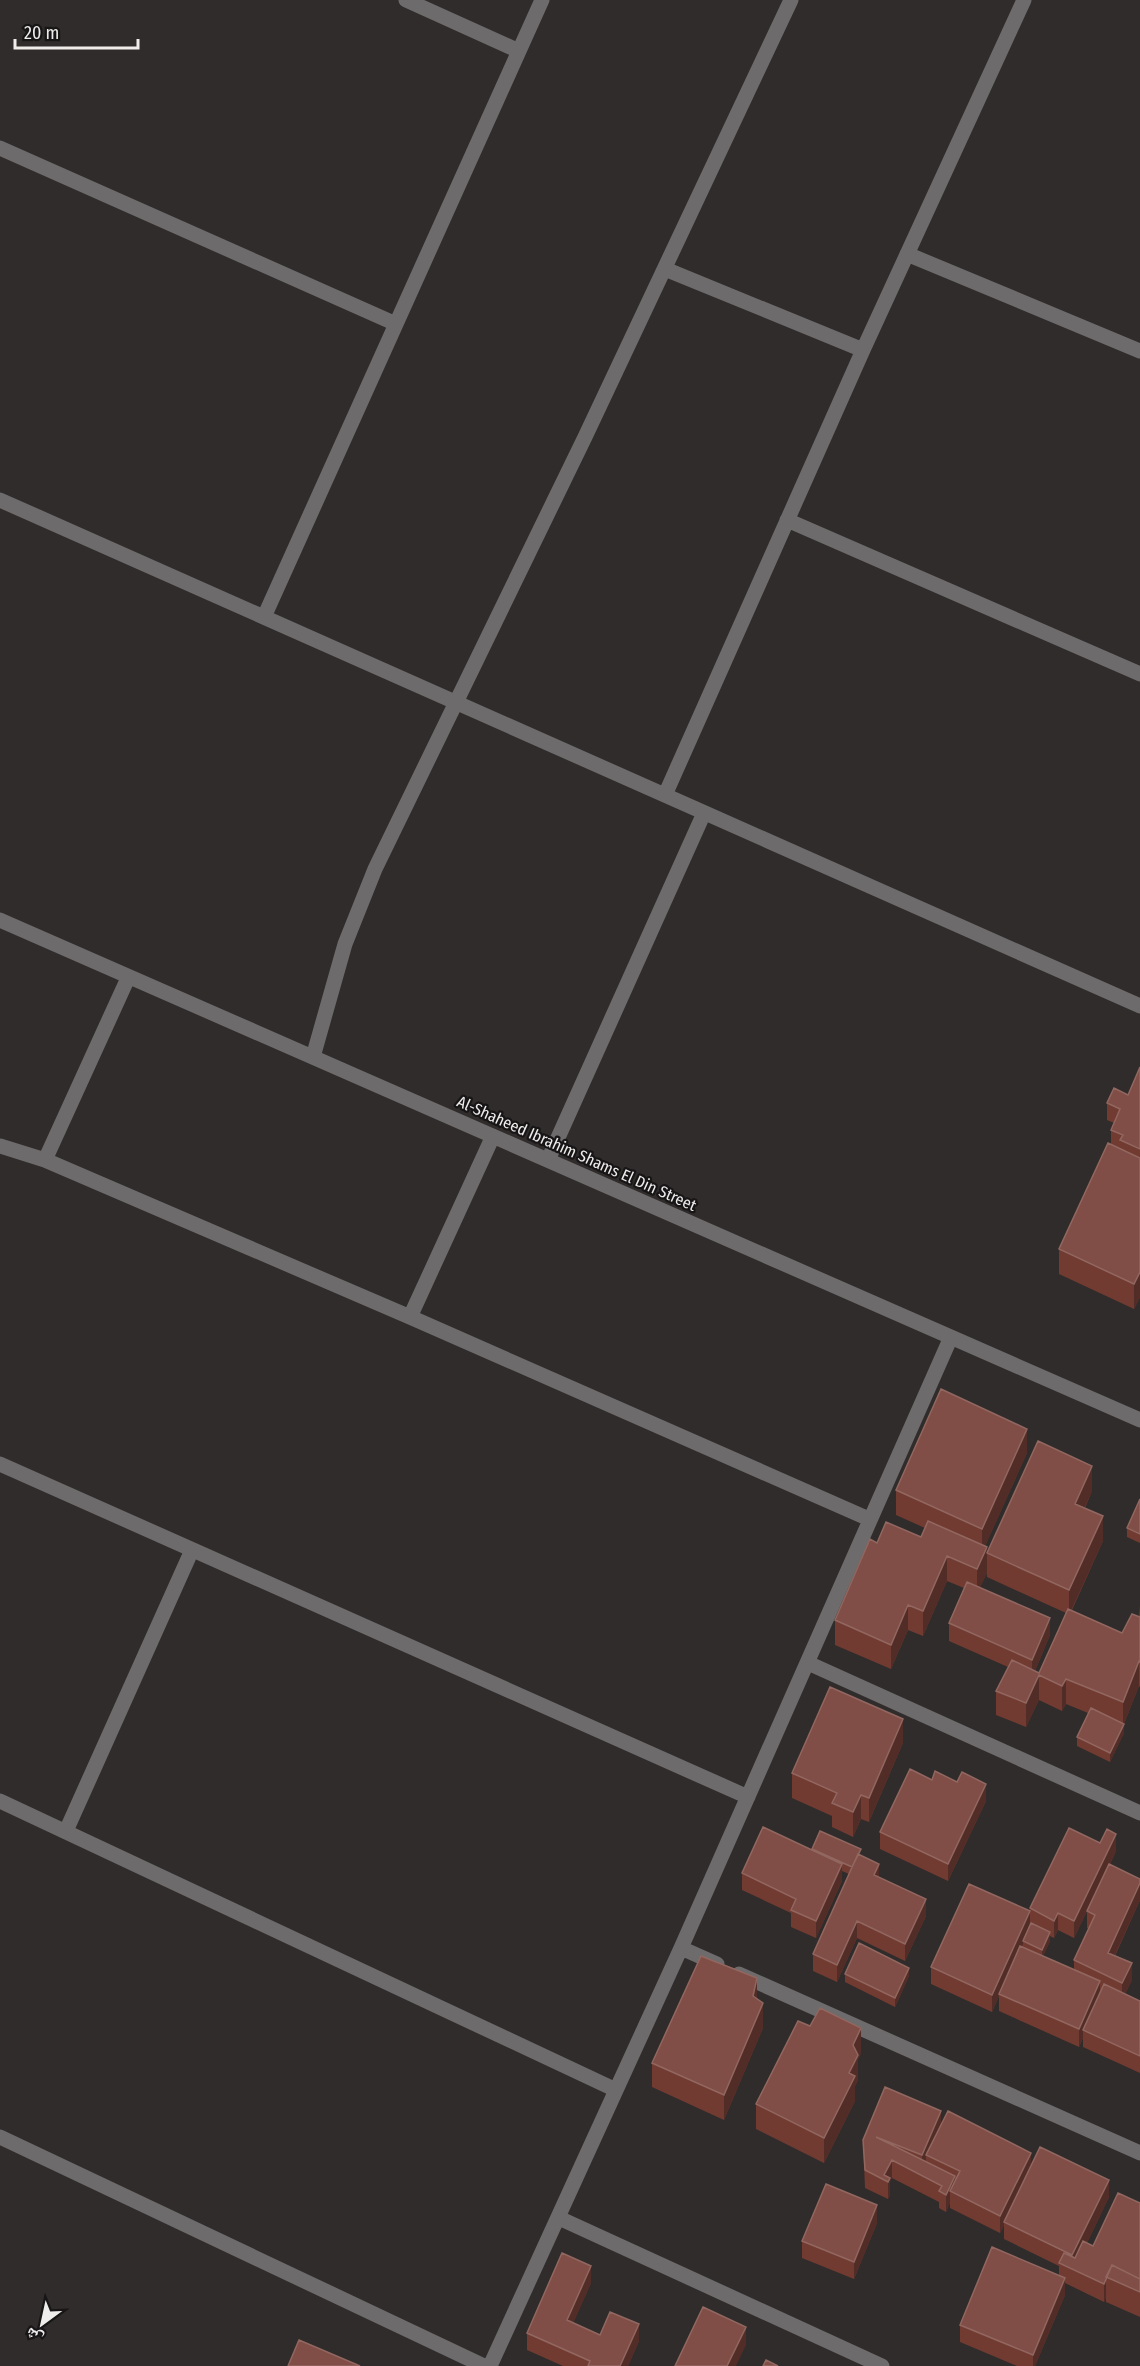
<svg xmlns="http://www.w3.org/2000/svg" width="1140" height="2366" font-family="'Fira Sans Condensed','Noto Naskh Arabic',sans-serif">
	<style>
		.lines { fill: none; stroke-linecap: round; stroke-linejoin: round }
		.minor { stroke: #6d6b6b; stroke-width: 15 }
		.wall { fill: #723b32; fill-rule: evenodd }
		.shaded-wall { fill: #522d27 }
		.building { fill: #804e46; stroke: #916760; stroke-width: 1.5 }
		.labels { text-anchor: middle; stroke-width: 4.5; stroke-linejoin: round; paint-order: stroke }
		.street-label { font-size: 16px; fill: #efedec; stroke: #171515 }
	</style>
	<rect width="100%" height="100%" fill="#302c2b"/>
	<g class="lines">
		<path class="minor" d="M406,0l113,51
			M0,148l396,176
			M907,254l233,97
			M665,269l198,81
			M0,500l1140,506
			M787,520l353,154
			M264,617l278,-617
			M665,795l198,-445 161,-350
			M0,920l1140,500
			M313,1057l32,-113 30,-75 210,-432 206,-437
			M0,1146l45,14 365,157 459,202
			M45,1160l83,-182
			M548,1160l156,-347
			M410,1317l83,-181
			M0,1464l748,333
			M808,1663l332,150
			M0,1801l616,289
			M66,1831l126,-281
			M681,1948l36,16
			M739,1974l401,179
			M0,2137l484,229
			M559,2218l323,148
			M490,2366l191,-418 270,-611"/>
	</g>
	<path class="wall" d="M1140,1067v230l-6,12 -75,-35v-25l52,-104v-15l3,-7 -7,-3v-17l21,-8z
		M1027,1453l-42,93 2,5 105,-60 -7,17 18,33 -31,69 50,23 17,-16 1,-11v81l-1,-1 -15,38v9l-14,29 -33,-16v-9l11,-24 -22,-9 -4,7 -23,-11 -13,27 -30,-12v-24l12,-24 -59,-26v-18l15,-35 -17,-7 -24,55 -15,-6 -17,39 -56,-24v-25l42,-77 44,-6 4,-9 -29,-13v-25zM987,1573v4l79,36 -27,60 -4,-2 15,-36 -70,-48z
		M1140,1499v44l-13,-6v-9z
		M903,1743l-34,79 -8,-3 -8,18 -21,-10v-11l-40,-18v-25z
		M932,1780l54,21 -38,80 -68,-32v-17z
		M812,1849l49,7 18,22 47,38 -21,45 -48,-23 -20,44 -24,-11v-17l36,-80 -7,-3v10l-26,57 -25,-11v-14l-49,-23v-17z
		M1116,1851l-6,13 30,15v21l-25,56 17,24 -7,14 15,7v72l-57,-26v-9l-4,9 -80,-36v-15l-7,16 -61,-28v-17l99,-40v-19zM1094,1897l-7,14v17l2,1 -15,31v10l-31,-14 7,-15v-5l4,2 4,-8 16,8z
		M845,1974l64,2 -14,31 -50,-25z
		M757,1999l6,29 -39,92 -72,-33v-24z
		M861,2053l-3,6v21l-3,6v15l-31,62 -68,-34v-25z
		M941,2124l90,42 78,31 -22,46 6,3 47,-43v114l-34,-15v-5l-2,5 -39,-19v12l-30,71h-18l-57,-24v-17l99,-50v-9l-55,-27v-14l-4,8 -50,-25v-6l-4,10 -7,-4v-6l-47,-24 -2,3v14l-2,4 -23,-11 -2,-48z
		M877,2223l-23,56 -52,-21v-17z
		M591,2283l-18,40 27,12 39,6 -11,25h-65l-36,-16v-17z"/>
	<path class="shaded-wall" d="M1140,1272v25l-6,12v-25z
		M1027,1429v24l-45,100v-24z
		M1092,1466v25l-17,38v-25z
		M1103,1516v25l-34,74v-25z
		M987,1547v26l-10,21v-25z
		M947,1556v25l-24,55v-25z
		M908,1605v25l-17,39v-24z
		M1050,1618v17l-18,43v-18z
		M1139,1661v25l-15,38v9l-14,29v-9l13,-27v-24z
		M1039,1675v25l-13,27v-24z
		M1066,1679v25l-4,7v-25z
		M903,1719v24l-34,79v-24z
		M986,1784v17l-38,80v-17z
		M861,1795v24l-8,18v-25z
		M1116,1834v17l-42,87v-17z
		M842,1864v17l-26,57v-17z
		M879,1864v17l-5,-6z
		M1140,1883v17l-32,70v-17z
		M926,1899v17l-21,45v-17z
		M1030,1911v18l-7,12v3l-23,50h-1v2l-7,16v-17z
		M1058,1913v17l-4,8v-17z
		M857,1921v17l-20,44v-17z
		M1050,1932v9l-8,18v-9z
		M1132,1963v17l-10,20v-17z
		M909,1968v8l-14,31v-9z
		M757,1978v25l-4,-7z
		M1100,1981v18l-17,31v8l-4,9v-18z
		M763,2003v25l-39,92v-25z
		M861,2028v25l-3,6v21l-3,6v15l-31,62v-25l29,-93z
		M941,2111v18l-15,26v8l-4,9v-17z
		M1031,2153v17l-27,52v3l-4,8v-17z
		M892,2160v18l-2,3v14l-2,4v-17l-4,-7z
		M955,2176v17l-5,-2v11l-4,10v-17z
		M1109,2180v17l-35,73h-2v-15z
		M877,2205v18l-23,56v-17z
		M591,2266v17l-24,54v-17z
		M1065,2278v17l-30,71h-2v-11z
		M1106,2280v17l-2,5v-18z
		M639,2324v17l-11,25h-8z
		M746,2327v18l-10,21h-9z"/>
	<path class="building" d="M1140,1067v82l-20,-9 3,-5 -12,-5 9,-21 -13,-6 7,-15 14,7z
		M1108,1143l32,15v114l-6,12 -75,-35z
		M941,1389l86,40 -45,100 -86,-39z
		M1038,1441l54,25 -17,38 28,12 -34,74 -82,-37z
		M1140,1499v35l-13,-6z
		M928,1521l59,26 -10,22 -30,-13 -24,55 -15,-6 -17,40 -56,-25 35,-81 7,4 9,-21 35,15z
		M967,1582l83,36 -18,42 -83,-37z
		M1068,1609l54,24 10,-19 8,3v45l-1,-1 -16,41 -57,-23 -4,7 -23,-11 -13,28 -30,-12 16,-31 27,13z
		M830,1687l73,32 -34,79 -8,-3 -8,17 -21,-9 5,-10 -45,-20z
		M1091,1708l33,16 -14,29 -33,-16z
		M910,1769l22,11 3,-9 22,11 5,-10 24,12 -38,80 -68,-32z
		M763,1827l79,37 -26,57 -25,-11 5,-11 -54,-26z
		M1069,1828l31,15 7,-14 9,5 -42,87 -16,-8 -4,8 -24,-13z
		M820,1831l41,18 -9,18 -40,-18z
		M858,1854l21,10 -5,11 52,24 -21,45 -48,-23 -20,44 -24,-11z
		M1109,1864l31,15v4l-32,70 24,10 -10,20 -48,-23 21,-45 -8,-4z
		M969,1884l61,27 -38,84 -61,-28z
		M1031,1923l19,9 -8,18 -19,-9z
		M859,1943l50,25 -14,30 -50,-24z
		M1020,1946l80,35 -21,48 -80,-35z
		M701,1956l56,22 -4,18 10,7 -39,92 -72,-32z
		M1104,1984l36,17v55l-57,-26z
		M820,2008l41,20 -8,17 5,10 -9,18 6,3 -31,62 -68,-34 42,-83 12,5z
		M885,2087l56,24 -19,44 -46,-18 79,39 -9,19 -7,-4 3,-5 -50,-26 -8,15 6,3 -2,4 -23,-12 -2,-30z
		M948,2111l83,42 -31,63 -50,-25 10,-20 -34,-16z
		M1040,2147l69,33 -37,75 -68,-33z
		M826,2184l51,21 -23,57 -52,-21z
		M1118,2193l22,10v76l-28,-14 -8,19 -45,-21 5,-10 11,5 8,-17 10,5z
		M992,2247l73,31 -32,77 -73,-30z
		M562,2253l29,13 -24,54 33,15 10,-23 29,12 -19,42h-32l2,-5 -63,-28z
		M1112,2265l28,14v13l-34,-15z
		M703,2307l43,20 -19,39h-52z
		M299,2340l61,26h-72z
		M766,2360l12,6h-15z"/>
	<g class="labels">
		<g class="street-label">
			<text transform="translate(577 1153) rotate(24)" y="6">Al-Shaheed Ibrahim Shams El Din Street</text>
		</g>
	</g>
	<g transform="translate(42 2324) rotate(213)" stroke="#171515" stroke-width="4.5" paint-order="stroke">
	<path d="M0-4.5L10 22L0 15L-10 22Z" fill="#efedec"/>
	<text y="-9" font-size="16" font-weight="bold" text-anchor="middle" fill="#efedec">ش</text>
	</g>
	<path d="M15 39v9h123v-9" fill="none" stroke="#efedec" stroke-width="3"/>
	<text x="24" y="39" font-size="18" fill="#efedec" stroke="#171515" stroke-width="4.5" paint-order="stroke">20 m</text>
</svg>
